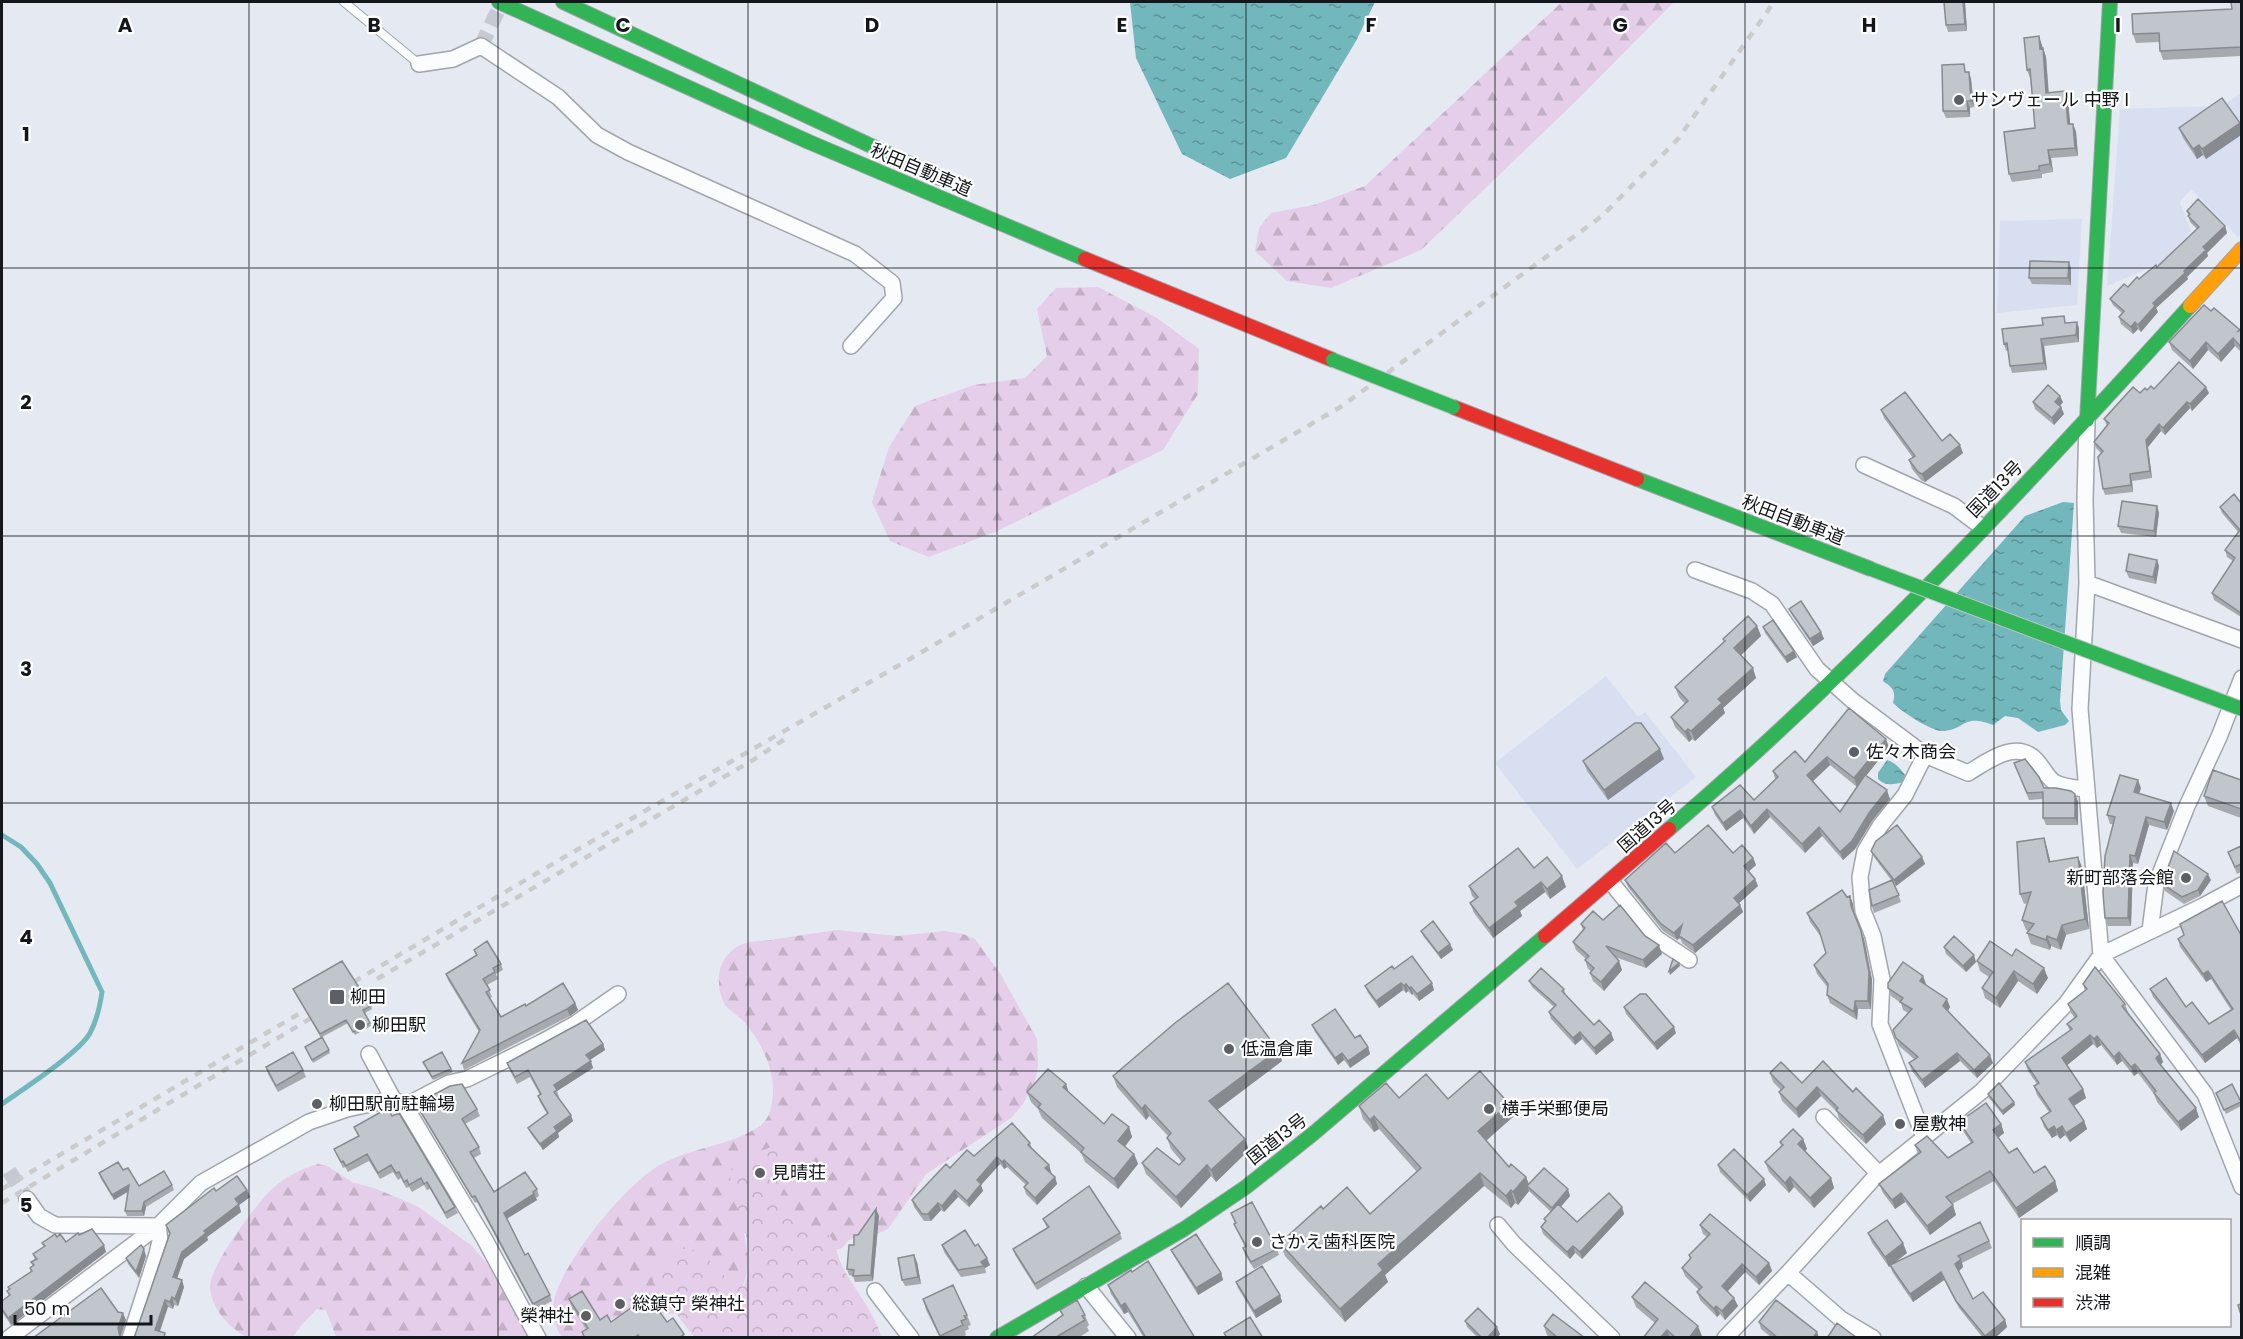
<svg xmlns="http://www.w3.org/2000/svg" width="2243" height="1339" font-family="Poppins,'Noto Sans JP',sans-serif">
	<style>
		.built { fill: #d7dff0 }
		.forest { fill: url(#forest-firs) }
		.park { fill: url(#park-crowns) }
		.water { fill: url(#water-ripples) }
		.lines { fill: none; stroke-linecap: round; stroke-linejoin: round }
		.stream { stroke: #72b7bb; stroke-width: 5 }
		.street-tunnel { stroke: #c6c9d2; stroke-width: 15; stroke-dasharray: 15 8; stroke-linecap: butt }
		.lane-casing { stroke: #a1a5ac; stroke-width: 10 }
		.street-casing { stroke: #a1a5ac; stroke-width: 18 }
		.fast-casing { stroke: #a1a5ac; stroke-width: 16 }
		.slow-casing { stroke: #a1a5ac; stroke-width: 16 }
		.jam-casing { stroke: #a1a5ac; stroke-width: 16 }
		.lane { stroke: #fbfcfd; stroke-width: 8 }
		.street { stroke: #fbfcfd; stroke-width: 15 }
		.fast { stroke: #30b455; stroke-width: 14 }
		.slow { stroke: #ff9f0a; stroke-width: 14 }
		.jam { stroke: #e5322d; stroke-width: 14 }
		.rail { stroke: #cacbcd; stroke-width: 4.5; stroke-dasharray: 8 8; stroke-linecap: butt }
		.fast-bridge-casing { stroke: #c2c4c8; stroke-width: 16; stroke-linecap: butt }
		.fast-bridge { stroke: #30b455; stroke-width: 14 }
		.wall { fill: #a6aaaf; fill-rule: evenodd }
		.shaded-wall { fill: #878b8f }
		.building { fill: #c1c6cc; stroke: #878b8f; stroke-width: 1.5 }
		.grid { fill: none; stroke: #13161b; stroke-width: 1.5; stroke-opacity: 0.55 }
		.poi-dot { fill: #5c6066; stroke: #fff; stroke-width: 2 }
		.labels { text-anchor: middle; stroke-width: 4.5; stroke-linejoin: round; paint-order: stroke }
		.poi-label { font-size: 18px; fill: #13161b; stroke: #fff; text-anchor: start }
		.street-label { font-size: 18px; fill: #13161b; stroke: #fff }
		.grid-label { font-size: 20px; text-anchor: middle; font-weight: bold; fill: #13161b; stroke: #fff; stroke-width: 4.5; stroke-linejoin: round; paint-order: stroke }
	</style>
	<defs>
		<pattern id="forest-firs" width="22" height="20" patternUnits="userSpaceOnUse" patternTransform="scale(1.5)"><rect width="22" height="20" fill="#e4cee9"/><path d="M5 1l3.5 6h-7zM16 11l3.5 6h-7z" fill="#c3b0c7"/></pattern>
		<pattern id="park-crowns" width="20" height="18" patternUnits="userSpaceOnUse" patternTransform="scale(1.5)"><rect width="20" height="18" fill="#e4cee9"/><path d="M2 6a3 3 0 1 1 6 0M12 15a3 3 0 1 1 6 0" fill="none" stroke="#c3b0c7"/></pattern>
		<pattern id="water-ripples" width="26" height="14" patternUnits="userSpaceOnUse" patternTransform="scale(1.5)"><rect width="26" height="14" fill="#72b7bb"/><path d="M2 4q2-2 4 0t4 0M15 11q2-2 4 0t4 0" fill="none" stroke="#5c9497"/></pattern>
	</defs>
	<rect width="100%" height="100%" fill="#e5e9f2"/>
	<path class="built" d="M2241,93v140l-3,4 -47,-48 -11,13 11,29 -25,30 -59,25 13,-177 103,-3z
		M2082,219l-5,86 -80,8 3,-92z
		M1606,676l32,41 7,-5 51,65 -119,92 -82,-106z"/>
	<path class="forest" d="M1562,2h112l-99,100 -154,148 -90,38 -44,-7 -32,-30 4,-23 12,-15 43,-8 51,-19z
		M1098,287l59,31 42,31 -1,45 -35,56 -166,81 -68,26 -39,-16 -18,-39 17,-55 26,-41 59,-21 51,-7 22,-22 -10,-47 19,-21z
		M837,930l61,6 46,-5 19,3 12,5 26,36 36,64 1,27 -3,15 -12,23 -12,14 -85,56 -38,55 -20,9 -10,-1 -9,3 -7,8 -14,4 -84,-19c4,21 7,39 -4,59l-58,22 -48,-1 -26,7 -25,18 -21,-1c-10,-12 -11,-32 -5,-47 16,-39 61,-95 95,-120 31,-22 73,-22 105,-42 13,-8 15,-21 16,-35 1,-25 -12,-51 -28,-70 -6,-8 -19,-13 -22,-22 -9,-21 -4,-48 20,-57 8,-3 18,-3 27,-4 22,-3 45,-7 67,-10z
		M318,1164l9,2 25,16 22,6 43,18 55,40 21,25 36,66h-193l-10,-27 -9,-1 -15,15 -9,13c-11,1 -37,2 -46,0 -18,-9 -36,-29 -37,-50 -1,-19 43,-78 57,-93 14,-15 33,-25 51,-30z"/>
	<path class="park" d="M771,1147l9,1c21,24 4,34 -4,58 18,25 40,16 55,31 4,5 6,16 8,22 11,27 34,49 42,77l-2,1h-185l-41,-55c2,-13 6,-21 17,-28 27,-19 48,18 66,33l8,-1c8,-14 4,-48 -1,-64 -4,-12 -20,-45 -9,-57 6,-7 28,-14 37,-18z"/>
	<path class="water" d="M1130,2h245l-19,39 -70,117 -56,21 -48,-25 -46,-96z
		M2063,502l11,1 -14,198 1,9 8,11 -4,4 -27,7 -20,-14 -13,-2 -12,9c-31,-12 -27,5 -50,6 -11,1 -42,-20 -50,-28 3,-12 0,-15 -10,-22l2,-7 140,-158z
		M1887,760c8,2 16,11 20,18l-2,4c-11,2 -19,5 -27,-3v-6z"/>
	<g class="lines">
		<path class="stream" d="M2,835l19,12 16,17 13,19 52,109c-2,14 -5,28 -12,41 -11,20 -67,56 -88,71"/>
		<path class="street-tunnel" d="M481,46l21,-44
			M9,1171l18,28"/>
		<g class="lane-casing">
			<path id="lane" d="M344,2l75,62"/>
		</g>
		<g class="street-casing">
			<path id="street" d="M419,64l34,-5 28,-13 77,51 39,38 31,17 227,102 37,29 2,15 -43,48
				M2087,420l-2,80 2,83 -7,126 21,246 104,139 37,93
				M1864,465l90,41 29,22
				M1695,570l57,21 20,13 45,65 36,32 72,54 43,18c20,-12 48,-34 68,-13 6,6 11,17 18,22 9,5 23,6 32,7
				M2087,583l155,57
				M1610,881l46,57 33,22
				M2150,931l6,-47 31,-78 32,-69 23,-59
				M369,1054l24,45 12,7 79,132 54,100
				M405,1106l44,-23 18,-4 73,-36 35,-19 43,-30
				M1824,1117l55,57
				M1924,1137l-44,-113 2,-45 -9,-43 -10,-25 -3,-34 5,-26 15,-25 25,-31 20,-40
				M27,1199l12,17 16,9 103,1
				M1498,1225l16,19 98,94
				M1788,1273l53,46 32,19
				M1086,1286l42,52
				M875,1291l36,47
				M9,1338l149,-112 43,-43 108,-61 38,-13 46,-10
				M130,1338l27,-84 3,-13 -2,-15
				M1725,1338l63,-65 86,-95 108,-87 84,-87 35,-49 102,-49 39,-21"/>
		</g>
		<g class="fast-casing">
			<path id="fast" d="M499,2l310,140 276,117
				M563,2l377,176
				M2087,420l23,-418
				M1637,479l234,90
				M1669,829c187,-160 356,-341 521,-523
				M997,1338l187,-109 62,-42 68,-54 231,-197"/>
		</g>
		<g class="slow-casing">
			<path id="slow" d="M2190,306l52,-57"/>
		</g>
		<g class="jam-casing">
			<path id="jam" d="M1085,259l248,101
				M1453,407l184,72
				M1545,936l124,-107"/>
		</g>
		<use href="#lane" class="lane"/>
		<use href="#street" class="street"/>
		<use href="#fast" class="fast"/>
		<use href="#slow" class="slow"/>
		<use href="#jam" class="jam"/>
		<path class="rail" d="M377,979l376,-219 35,-23
			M340,990l221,-131 349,-200 432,-253 260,-190 76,-77 96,-137
			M2,1189l317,-187
			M2,1203l321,-192"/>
		<g class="fast-bridge-casing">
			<path id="fast-bridge" d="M1333,360l120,47
				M1871,569l371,140"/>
		</g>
		<use href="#fast-bridge" class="fast-bridge"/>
	</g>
	<path class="wall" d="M1944,2h21l2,29 -19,1 -2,-7z
		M2241,2v54l-78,4 -3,-9 -1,-9 -23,1 -3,-9 99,-25z
		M2042,45l4,12 3,36 19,7 2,24h3l3,8 2,24 -27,2 2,14 -11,2v4l-30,4 -3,-8 26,-46 -4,-50h-1l-3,-8z
		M1967,72l4,7 3,28 -4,1v9l-24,1 -3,-7z
		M2241,127v8l-35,24 -3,-4 -6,4 -14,-21 -4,-10z
		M2187,211l38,15 2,7 -20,20 1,3 -21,21 1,2 -32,29 2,4 -17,20 -3,-3 -5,5 -12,-10 -2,-7 3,-4 -9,-8 -3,-6 47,-32 40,-38 -7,-7z
		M2069,262l2,7v16l-39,-1 -3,-6z
		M2211,311l29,19 1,-1v23l-6,-6 -14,16 -13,-12 -15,19 -21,-19 -3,-8z
		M2066,323l13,5v14l-35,4 3,24 -35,3 -2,-7 -2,-16 -2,1 -2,-7z
		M2154,389l55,4 -17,18 -2,-3 -25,27 -4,-4 -13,16 4,31 -20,3 1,11 -28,3 -2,-6 -2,-36 -5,-5 -2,-6 13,-16 -3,-7 36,-26 7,-3z
		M2033,402h30l-3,4 1,1 3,7 -10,11 -19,-16z
		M1881,410l61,31 21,12 -38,29 -4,-2 -9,-11 -3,-9 4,-2 -29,-40z
		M2241,503v114l-27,-17 -2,-7 21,-32 -6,-4 -2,-7 13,-18 -16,-19 -2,-6z
		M2157,506l2,7 -3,24 -35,-4 -3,-7z
		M2157,560l2,6 -3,18 -27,-6 -3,-7z
		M1789,609l32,23 3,7 -11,7 -21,-31z
		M1757,626l4,10 -20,19 15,23 -33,30 2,5 -30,28 -3,-2 -3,3 -14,-15 -4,-10 14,-13 -6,-7 -4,-10 49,-44 -1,-4z
		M1763,627l34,30 -10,6 -22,-30z
		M1889,747l-23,29 24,23 -18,22 -17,28 -12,11 -21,-24 -17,17 -35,-36 -16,17 -11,-16 -17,13 -11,-16 -3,-8 42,-7 21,-21 -2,-8 32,-9zM1830,765l27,22 5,-7 -22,32 -27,-31z
		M1664,759l-56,41 -21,-29 -4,-10z
		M2014,763l30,25 34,13v24h-32l-3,-7v-19l-14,1z
		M2241,780v38l-33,-12 -4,-10z
		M2141,788l-2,5 35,18 -7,19 -18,-5 -11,39 -5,-1 -2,63h-23l-3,-8 8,-94h-3l-3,-9z
		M2044,838l3,10 3,13 32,6 7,62 -23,6 -5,15 -10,-4 -1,4 -19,-6 -4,-11 2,-2 -3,-1 -4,-10 6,-17 -4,1 -4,-10z
		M2241,846v26l-4,2 -9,-22z
		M1871,851l51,6 3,7 -29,22 -2,-3 7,19 -27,11 -2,-7 19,-26 -17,-23z
		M1675,853l78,5 3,7 -7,6 6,8 3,7 -19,17 4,9 -48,41 -13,-10 -2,-5 -3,2 -14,-9 -35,-44 -3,-7z
		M1534,868l32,19 -16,12 -5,-7 -25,19 2,5 -29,22 -19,-25 -4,-10 5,-4 -3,-3 -3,-10z
		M2211,880l-11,16 -16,8 -19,-13 -3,-7z
		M1850,896l3,8 1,10 10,25 8,41 -1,29h-13l-1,11 -27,-17 -3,-8 1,-7 -11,-14 -3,-9 12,-12 -5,-16 -11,-15 -3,-9z
		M1603,920l42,16 17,18 -16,14 -31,-11 7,13 -18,21 -11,-10 -3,-8 1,-2 -3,-2 -3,-9 1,-1 -10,-9 -3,-8 10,-12 -2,-6z
		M1421,931l29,13 3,6 -12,9 -17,-22z
		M2241,935v111l-4,-8 -32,25 -52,-66 -3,-8 36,18 23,17 22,-14 -20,-31 -5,3 -26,-35 -2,-8z
		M1944,947l32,15 -10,10 -20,-18z
		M474,950l27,14 2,6 -7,4 2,5 -11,6 5,12 -2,1 11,19 25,-11 49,-3 3,7 -8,6 -106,54 -2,-7 17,-31 -31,-52 -2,-6 30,-19z
		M2012,956l36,22 -11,16 -19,-13 -18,27 -15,-10 -3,-10 7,-11 -9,-6 -3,-10z
		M1394,969l40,21 -15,11 -6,-7 -1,1 -4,-4 -2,2 -3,-3 -24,18 -11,-15 -3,-7z
		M1923,976l3,9 24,22 -2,4 45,52 -16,15 -17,-17 -35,27 -13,-17 -3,-8 5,-4 -15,-13 -6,-16 15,-17 -5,-3 -2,-7 -10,-7 -3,-8z
		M1529,981l35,8 2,7 28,29 20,15 -18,15 -14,-16 -7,6 -24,-26 -2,-7 5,-5 -22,-20z
		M2083,984l42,20 3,8 32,42 3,8 -2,3 38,52 -18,14 -24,-29 -3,-8 -16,-21 -4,3 -12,-15 -5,4 -16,-20 -4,3 -4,-4 -26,21 16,24 3,9 -12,8 10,15 3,8 -17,13 -5,-7 -5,4 -3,-4 -5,3 -8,-11 -3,-9 8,-6 -12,-17 -3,-9 3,-2 -9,-13 -3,-9 45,-31 -3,-7 8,-6 -4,-5 -3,-9 17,-13z
		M293,989l78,17 1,3 -7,4 6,13 -16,9 -7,-12 -26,14 8,16 -17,10 -8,-16 16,-9z
		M1624,1007l52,26 -19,17 -31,-36z
		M1312,1025l43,13 13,9 2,7 -20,14 -6,-8 -6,5 -23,-33z
		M603,1044l2,6 -15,10 3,8 -36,23 2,6h-1l15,24 -15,12 1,4 -16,13 -12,-16 -3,-6 19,-14 -7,-12 -2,-6 2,-1 -10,-18 -13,7 -8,-15 -2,-6z
		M1278,1050l4,11 -65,49 32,40 -33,32 -5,-6 -30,32 -35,-34 -4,-11 37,2 3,-3 -11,-13 -4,-11 1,-2 -19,-20 -3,4 -29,-33 -4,-11z
		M1823,1061l63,63 -20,20 -27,-25 -2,-7 -16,-16 -22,22 -17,-17 -3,-9 2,-2 -8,-8 -3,-9 32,10z
		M423,1062l28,7 2,3 -20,8z
		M266,1067l37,3 3,7 -28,15 -10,-18z
		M1066,1084l3,9 35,31 25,3 3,10 -7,10 9,7 4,10 -20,25 -33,-27 -4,-9 -39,-35 -4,-9 -7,-7 -4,-10z
		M1988,1094l26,8 1,3 -12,10 -14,-17z
		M2217,1096l24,6v4l-15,8z
		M1399,1098l49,1 66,17 -28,25 23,26 17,10 3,8 41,11 -9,11 16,15 45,-15 2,7 -42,45 -7,-6 -5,6 -27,-25 -2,-7 5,-5 -2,-3 7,-7 -22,-21 -11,14 -3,-2 -4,5 -27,-22 -99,89 3,7 -43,40 -60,-66 -5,-13 43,-34 47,5 47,-42 -38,-43 -5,3 -11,-13 -4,-13z
		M416,1104l61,5 3,7 -15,8 14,23 2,7 -7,4 20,34 43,-3 2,7 -3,2 1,2 -30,19 18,36 25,40 2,6 -17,9 -58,-108 -2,1 -56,-93z
		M392,1116l63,91 3,6 -11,6 -17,-30 -3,1 -3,-5 -12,7 -3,-5 -3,1 -5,-10 -3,2 -5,-8 -13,7 -11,-18 -21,11 -3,-5 -2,1 -9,-19 24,-13 -4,-9z
		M1959,1122l42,2 3,9 -6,5 11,15 25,20 21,8 3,10 -39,27 -25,-37 -42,23 4,11 -26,20 -25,-33 -10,7 -12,-16 -4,-9 39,-30 -3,-9 33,13 23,-15 -8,-12z
		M1803,1139l4,10 -2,2 26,27 3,10 -20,20 -20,-21 -5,6 -20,-21 -4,-10 16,-16 -1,-4z
		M1030,1143l2,5 17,17 2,7 -1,1 5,4 2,7 -20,21 -11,-11 -2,-7 2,-2 -19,-18 -3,2 -4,-5 -19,21 2,6 -14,16 -11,-10 -14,15 -3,-2 -10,11h-7l-10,-14 -2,-7 38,-32 24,-12z
		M1718,1165l48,20 -16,17 -30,-30z
		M123,1170l16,16 33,-1 2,5 -28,17 -2,9h-17l-2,-5 3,-19 -14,8 -13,-21 -2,-6z
		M247,1190l3,7 -11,8 2,7 -34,25 1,3 -24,19 -7,19 7,9 -6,19 -4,-1 -1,4 -5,-2 -34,31 35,-104 -3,-9 50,-34z
		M876,1209l3,7 -6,65 -18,1 -2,-6 -4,-1 -2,-6 7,-24z
		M1231,1213l46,36 2,6 -25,14 -9,-14 -2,-7 2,-1 -8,-16 -3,-7h1z
		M1043,1219l77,14 2,6 -85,51 -22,-35 -2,-6 34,-21z
		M1700,1225l69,38 3,8 -13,14 -14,-13 -17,19 10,15 -13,14 -5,-6 -3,3 -17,-17 -3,-8 2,-2 -14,-14 -3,-8 8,-9 -1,-4 18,-18 -4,-3z
		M1868,1233l39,20 -16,12 98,-24 3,7 -30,15 1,4 -5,4 15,28 32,21 2,7 -12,11h-12l-24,-30 -15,-28 -31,22 -20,-29 -3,-7 -1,1 -17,-24z
		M79,1235l27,17 -95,73 -9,-13v-11l7,-5 -2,-5 2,-1 -1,-3 23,-15 -1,-4 3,-2 -2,-4 4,-2 -2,-6 11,-7 -2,-4 15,-6 9,5z
		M942,1245l48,20 -5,3 1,5 -25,4 -17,-25z
		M1171,1250l50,23 2,7 -25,15 -24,-39z
		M146,1256l-7,22 -11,-14 -2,-6z
		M917,1262l4,22 -16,2 -3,-6z
		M1236,1282l44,13 2,7 -26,16 -18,-30z
		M1108,1285l87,53h-51l-16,-26 -4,2 -13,-20z
		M1632,1297l70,39 -1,2h-58l12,-15 -19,-16z
		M569,1299l31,21 11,2h56l17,12 1,4h-101l-2,-6 4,-3 -14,-21z
		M923,1299l44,16 4,10 -3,1 1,3 -4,2 1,4 -5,3h-21l-14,-28z
		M1060,1310l25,5 4,10 -2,2 2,4 -11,7h-47l31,-23z
		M1465,1321l35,13 -3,4h-19l-11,-11z
		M1759,1322l58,10 2,6h-47l-11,-9z
		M1544,1326l41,12h-35l-3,-3z"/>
	<path class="shaded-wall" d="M1963,2h2l2,29 -2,-7z
		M2039,36l3,9 1,12 -3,-8z
		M2043,48l3,9 3,44 -3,-8z
		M1969,72l2,7 3,28 -3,-6z
		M2065,91l3,9 3,32 -3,-8z
		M1967,101l3,7v9l-2,-6z
		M2240,123l1,4v8l-35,24 -4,-10z
		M2073,124l3,8 2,24 -3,-8z
		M2199,145l4,10 -6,4 -4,-10z
		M2048,150l3,8 2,14 -3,-8z
		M2225,226l2,7 -20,20 1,3 -21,21 1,2 -32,29 2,4 -17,20 -3,-7 15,-22 31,-32 19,-24z
		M2069,262l2,7v16l-3,-7z
		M2077,322l2,6v14l-3,-7z
		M2135,322l3,7 -5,5 -2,-7z
		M2233,338l2,8 -14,16 -3,-8z
		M2041,339l3,7 3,24 -3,-7z
		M2206,342l2,8 -15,19 -3,-8z
		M2206,387l3,6 -17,18 -2,-7z
		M2060,396l3,6 -5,6 -3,-6z
		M2187,402l3,6 -25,27 -2,-7z
		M2061,407l3,7 -10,11 -2,-7z
		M2159,424l2,7 -13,16 4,31 -2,-7 -4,-31z
		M1960,445l3,8 -38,29 -3,-8z
		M2130,474l2,7 1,11 -2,-7z
		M2157,506l2,7 -3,24 -2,-6z
		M2157,560l2,6 -3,18 -3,-7z
		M1757,626l4,10 -23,22 -4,-10z
		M1821,632l3,7 -11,7 -3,-7z
		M1794,651l3,6 -10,6 -2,-6z
		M1753,668l3,10 -33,30 2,5 -30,28 -4,-10 27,-32z
		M1688,729l4,10 -3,3 -4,-10z
		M1886,739l3,8 -32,40 -3,-9z
		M1660,749l4,10 -56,41 -4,-10z
		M1827,757l3,8 -20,19 -3,-9z
		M2138,780l3,8 -4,12 -3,-8z
		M1887,790l3,9 -18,22 -17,28 -12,11 -3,-8z
		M2075,794l3,7v24l-3,-7z
		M2171,803l3,8 -7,19 -3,-8z
		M1767,809l3,8 -16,17 -3,-8z
		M1740,810l3,8 -17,13 -3,-8z
		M2146,817l3,8 -11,39 -3,-8z
		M1819,827l3,9 -17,17 -3,-9z
		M2044,838l3,10 6,24 -4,-10z
		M2130,855l3,8 -2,63 -3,-8z
		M1922,857l3,7 -29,22 -2,-6z
		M2078,857l4,10 7,62 -4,-10z
		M1753,858l3,7 -9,8 -3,-7z
		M2208,874l3,6 -11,16 -2,-6z
		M1562,876l4,11 -16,12 -3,-10z
		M1755,879l3,7 -21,19 -3,-7z
		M1541,882l4,10 -25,19 2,5 -29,22 -4,-10 26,-26z
		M1850,896l3,8 1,11 -3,-9z
		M1740,905l3,7 -48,41 -2,-8z
		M1682,925l-3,11 1,2 -3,2 -3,-7z
		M2062,925l4,10 -5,15 -4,-10z
		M1861,931l3,8 8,41 -1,29 -3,-8z
		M2047,936l4,10 -1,4 -4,-10z
		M1450,944l3,6 -12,9 -3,-6z
		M1659,945l3,9 -16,14 -3,-8z
		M1974,955l2,7 -10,10 -3,-6z
		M1619,961l3,9 -18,21 -3,-9z
		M1679,963l1,3 -10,9 -1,-4z
		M2044,968l4,10 -11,16 -4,-10z
		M2014,971l4,10 -18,27 -4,-10z
		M2208,971l3,8 -5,3 -3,-8z
		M1923,976l3,8 -3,5 -3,-8z
		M1401,983l2,7 -24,18 -3,-7z
		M1432,983l2,7 -15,11 -2,-7z
		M1406,984l2,7 -2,2 -2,-7z
		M1411,987l2,7 -1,1 -3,-7z
		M1947,999l3,8 -4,7 -3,-8z
		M1855,1001l3,8 -1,11 -3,-8z
		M575,1003l3,7 -8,6 -3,-7z
		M1674,1027l2,6 -19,17 -3,-7z
		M2234,1030l3,8 -32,25 -3,-8z
		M1580,1032l2,7 -7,6 -2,-7z
		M1611,1033l3,7 -18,15 -2,-7z
		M2090,1035l3,9 -28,23 -3,-9z
		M2097,1036l4,9 -4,3 -3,-9z
		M603,1044l2,6 -17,11 -2,-6z
		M1368,1047l2,7 -20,14 -2,-7z
		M1278,1050l4,11 -69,52 -4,-12z
		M2119,1052l3,9 -5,4 -3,-8z
		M1342,1053l2,7 -6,5 -3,-7z
		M1957,1053l3,8 -35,27 -3,-8z
		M2160,1054l3,8 -4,4 -3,-8z
		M1990,1055l3,8 -16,15 -3,-8z
		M591,1061l2,7 -36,23 -3,-6z
		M2135,1064l3,9 -4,3 -3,-9z
		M1066,1084l3,10 -6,-7z
		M1817,1087l4,9 -22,22 -3,-9z
		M2083,1089l3,9 -14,9 -3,-8z
		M2014,1102l1,3 -12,10 -1,-4z
		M1509,1104l5,12 -32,28 -4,-13z
		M1145,1105l4,11 -3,4 -4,-11z
		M2196,1108l3,9 -18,14 -3,-9z
		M571,1115l2,6 -15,12 1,4 -16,13 -3,-6 14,-17z
		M1883,1115l3,9 -20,20 -3,-9z
		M1374,1116l5,13 -5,3 -4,-12z
		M2084,1121l3,8 -17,13 -4,-9z
		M2001,1124l3,9 -8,6 -3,-9z
		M2054,1126l3,9 -5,3 -4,-8z
		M2062,1126l3,9 -5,4 -4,-9z
		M1129,1127l3,10 -11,14 -3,-10z
		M1245,1139l4,11 -33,32 -5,-12z
		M1803,1139l4,10 -5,5 -4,-10z
		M1134,1154l4,10 -20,25 -4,-10z
		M997,1157l3,7 -19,21 2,6 -14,16 -2,-6 10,-21z
		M1004,1160l3,7 -3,2 -2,-7z
		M1049,1165l2,7 -3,3 -3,-7z
		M1207,1165l4,11 -30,32 -5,-11z
		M1480,1173l4,13 -99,89 3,7 -43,40 -5,-13 38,-45z
		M1055,1177l2,7 -20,21 -2,-7z
		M1526,1177l5,12 -4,-3 2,5 -11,14 -5,-13z
		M1790,1177l4,10 -5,6 -4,-10z
		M1831,1178l3,10 -20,20 -4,-10z
		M1764,1179l2,6 -16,17 -3,-7z
		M2055,1181l3,10 -39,27 -3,-10z
		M129,1185l1,5 -16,10 -2,-5z
		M1568,1189l2,7 -16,18 -2,-6z
		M247,1190l3,7 -11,8 2,7 -34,25 1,3 -24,19 -9,25 -2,-7 9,-25 53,-53z
		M955,1190l3,7 -14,15 -2,-6z
		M1511,1190l4,13 -4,5 -5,-12z
		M1901,1193l4,9 -10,7 -3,-9z
		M534,1194l3,6 -31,19 -2,-6z
		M144,1202l2,5 -2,9 -2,-5z
		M938,1203l3,7 -10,11 -3,-7z
		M1953,1205l3,10 -26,20 -3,-9z
		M1622,1207l2,7 -42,45 -2,-7z
		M876,1209l3,7 -6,65 -2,-6z
		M1903,1243l4,10 -18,14 -4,-10z
		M104,1245l2,7 -95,73 -3,-7z
		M1573,1246l2,7 -5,6 -3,-7z
		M144,1249l2,7 -7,22 -3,-6z
		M914,1255l3,7 4,22 -3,-7z
		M987,1258l3,7 -5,3 -4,-6z
		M1961,1259l2,8 -5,5 -3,-8z
		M1769,1263l3,8 -13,14 -3,-8z
		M1742,1264l3,8 -20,22 -3,-8z
		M1941,1272l3,8 -31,22 -3,-8z
		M1221,1273l2,7 -25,15 -2,-7z
		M182,1280l2,7 -6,19 -3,-7z
		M1280,1295l2,7 -26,16 -2,-7z
		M172,1297l2,8 -1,4 -3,-7z
		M1734,1298l4,8 -13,14 -3,-9z
		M165,1300l3,7 -10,30 -3,-7z
		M1125,1303l3,9 -4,2 -3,-8z
		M1716,1306l4,8 -3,3 -3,-8z
		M123,1313l3,7 -5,16v2h-1l-2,-10z
		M2005,1320l2,7 -12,11h-10v-2z
		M1698,1326l4,10 -1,2h-12z
		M1497,1327l3,7 -3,4h-10z
		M1667,1330l3,8h-10z
		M1817,1332l2,6h-6z"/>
	<path class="building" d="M1944,2h19l2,22 -19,1z
		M2231,2h10v45l-81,4 -1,-18 -26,1 -1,-20 100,-5z
		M2039,36l1,13 3,-1 3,45 19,-2 3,33h5l2,24 -27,2 2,14 -11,2v4l-30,4 -5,-42 31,-4 -5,-59 -3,1 -3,-32z
		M1964,64l1,8h4l2,29h-4l1,10h-25l-1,-46z
		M2222,98l18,25 -38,26 -3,-4 -6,4 -14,-21z
		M2198,199l27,27 -22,21 3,3 -22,21 1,2 -32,30 2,3 -17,19 -3,-3 -4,5 -12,-10 5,-6 -14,-12 14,-15 4,3 9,-10 2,2 17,-14 1,2 42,-40 -11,-11 2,-2 -3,-3z
		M2030,261l39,1 -1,16h-39z
		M2204,305l7,6 3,-3 26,22 -3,2 4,-3v18l-8,-9 -15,16 -12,-12 -16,19 -21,-19z
		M2064,316l1,7 12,-1 -1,13 -35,4 3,24 -34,3 -3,-23 -3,1 -2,-15 41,-4 -1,-7z
		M2179,362l27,25 -16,17 -3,-2 -24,26 -4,-4 -13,16 4,31 -20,3 1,11 -28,4 -5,-32 5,-6 -9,-9 15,-19 -5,-4 29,-32 7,6 5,-5 2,2 4,-4 3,3z
		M2048,385l12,11 -5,6 6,5 -9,11 -19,-16z
		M1905,392l37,49 8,-7 10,11 -38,29 -4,-2 -9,-12 6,-4 -34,-46z
		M2234,494l7,9v110l-29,-20 23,-35 -10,-8 15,-20 -20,-23z
		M2122,501l35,5 -3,25 -36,-5z
		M2129,554l28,6 -4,17 -27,-6z
		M1801,601l20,31 -11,7 -21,-30z
		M1748,616l9,10 -23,22 19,20 -35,31 4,4 -31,28 -3,-2 -3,3 -14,-15 17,-16 -13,-14 50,-46 -2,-2z
		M1773,620l21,31 -9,6 -22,-30z
		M1849,708l37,31 -32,39 -27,-21 -20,18 33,37 25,-37 22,15 -18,23 -17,28 -12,11 -21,-25 -17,17 -35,-35 -16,17 -11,-16 -17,13 -11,-16 28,-22 14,15 24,-23 -5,-6 22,-20 10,11z
		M1635,723h6l19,26 -56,41 -21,-29z
		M2025,759l14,18 5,11h12l15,3 4,3v24h-32v-26l-16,1 -13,-30z
		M2213,770l28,10v29l-37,-13z
		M2120,775l18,5 -4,12 37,11 -7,19 -18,-5 -11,39 -5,-1 -2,63h-23l-2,-25 2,-37 10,-39 -8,-2z
		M1708,825l25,28 9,-8 11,13 -9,8 11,13 -21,19 6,7 -47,40 -14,-9 3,-11 -8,8 -14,-10 -35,-43 41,-37 9,10z
		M1897,825l25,32 -28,23 -23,-29 5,-10z
		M2044,838l5,24 29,-5 7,62 -23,6 -5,15 -10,-4 -1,4 -19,-7 7,-9 -12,-4 9,-28 -11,2 -3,-52z
		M2241,846v18l-6,3 -7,-15z
		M1518,848l16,20 13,-11 15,19 -15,13 -6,-7 -26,20 3,4 -29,22 -19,-25 8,-6 -9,-11z
		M2174,851l34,23 -10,16 -16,7 -20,-13z
		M1892,880l7,15 -27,11 -3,-16z
		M1842,890l5,7 3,-1 1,10 10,25 8,41 -1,29h-13l-1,11 -27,-17 1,-11 -14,-19 12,-12 -7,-23 -12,-17z
		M2222,901l19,34v107l-7,-12 -32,25 -52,-66 16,-11 20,29 6,-5 17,22 24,-15 -25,-38 -5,3 -25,-35 6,-4 -4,-11z
		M1620,905l25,31 14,9 -16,15 -37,-14 13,15 -18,21 -11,-9 4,-5 -9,-8 4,-4 -16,-14 12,-14 -4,-4 12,-13 10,9z
		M1433,921l17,23 -12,9 -17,-22z
		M1954,936l20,19 -11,11 -19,-19z
		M487,941l14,23 -8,4 2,4 -12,7 7,11 -4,2 15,25 24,-13 1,2 37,-23 12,20 -8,6 -105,54 18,-33 -34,-56 31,-19 -3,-5z
		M1990,941l22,15 4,-7 28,19 -11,16 -19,-13 -18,27 -14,-10 11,-16 -16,-11z
		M1412,956l20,27 -15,11 -6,-7 -2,1 -3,-4 -2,2 -3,-3 -25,18 -11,-15 27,-20 2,3z
		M1673,959l6,4 -10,8z
		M342,961l29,45 -8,4 7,13 -17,9 -7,-12 -26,14 -27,-45z
		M1903,962l20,14 -3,5 27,18 -4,7 47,49 -16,15 -17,-17 -35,27 -13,-17 9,-6 -22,-19 -3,-8 19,-21 -12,-7 3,-4 -15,-10v-5z
		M2095,967l30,37 -3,2 38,48 -4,4 3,5 37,45 -18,14 -24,-29 2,-2 -21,-27 -4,3 -12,-15 -5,5 -17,-21 -3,3 -4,-4 -28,23 21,31 -14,10 15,22 -18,12 -4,-7 -6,4 -2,-4 -6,4 -7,-12 10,-7 -17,-25 5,-3 -14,-21 47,-33 -5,-5 10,-8 -9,-12 19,-15 -4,-5z
		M1541,968l23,21 -2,2 32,34 5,-5 12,13 -17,15 -14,-16 -7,6 -24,-26 7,-7 -27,-24z
		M1228,983l50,67 -69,51 36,38 -34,31 -4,-5 -31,32 -34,-34 15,-15 22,17 6,-6 -18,-21 4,-5 -26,-28 -3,4 -29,-33 62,-53z
		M1640,994h6l28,33 -20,16 -30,-36z
		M1335,1009l20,29 5,-3 8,12 -20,14 -6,-8 -7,5 -23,-33z
		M586,1020l17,24 -17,11 5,6 -37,24 3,5 -3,2 17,23 -17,12 3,4 -17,13 -12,-16 20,-15 -10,-17 3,-2 -13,-24 -13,7 -8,-14z
		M322,1037l7,13 -17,10 -7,-13z
		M293,1052l10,18 -27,16 -10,-19z
		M442,1052l9,17 -19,8 -9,-15z
		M1823,1061l30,31 3,-4 27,27 -20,20 -27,-25 2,-2 -21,-21 -21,22 -17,-17 5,-5 -14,-14 11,-11 21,21z
		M1048,1069l18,15 -3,3 41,37 8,-10 17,13 -11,14 16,13 -20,25 -33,-27 3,-4 -46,-41 3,-3 -14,-12z
		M1480,1071l29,33 -31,27 31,36 2,-3 15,13 -13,15 -2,-2 -5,6 -26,-23 -102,91 5,6 -43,39 -60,-66 41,-37 2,3 24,-22 23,27 51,-46 -47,-52 -4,4 -11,-14 27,-23 13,15 27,-24 22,25z
		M1999,1083l15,19 -12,9 -14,-17z
		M462,1084l15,25 -15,10 17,28 -9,5 24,40 31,-20 12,17 -4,3 1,2 -30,19 21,42 3,-2 22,42 -17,9 -58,-108 -3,1 -56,-93 34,-18z
		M2232,1084l9,18 -17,8 -8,-17z
		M1986,1103l15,21 -8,6 16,23 8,-5 17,25 11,-7 10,15 -39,27 -26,-37 -44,26 7,8 -26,21 -26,-33 -9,7 -13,-16 42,-32 -6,-7 12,-9 21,22 25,-16 -14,-20z
		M388,1108l4,8 7,-3 56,94 -10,6 -18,-31 -3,2 -3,-6 -12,7 -2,-5 -3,2 -5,-10 -3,1 -5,-8 -13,8 -11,-19 -21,12 -3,-5 -2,1 -7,-13 25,-13 -5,-9z
		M1012,1123l18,20 -2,2 21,20 -4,3 10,9 -20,21 -11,-11 4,-4 -24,-23 -2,2 -5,-5 -20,23 4,4 -14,17 -12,-11 -13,16 -4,-3 -10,11h-6l-10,-14 34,-36 4,4 17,-18 7,6z
		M1793,1129l10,10 -5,5 33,34 -21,20 -20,-21 -5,6 -20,-21 18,-17 -3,-3z
		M1734,1149l30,30 -17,16 -29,-30z
		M118,1162l5,8 5,-2 11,18 25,-15 8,14 -28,17 -2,9h-17l4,-26 -17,10 -13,-22z
		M1544,1168l24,21 -16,19 -25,-22z
		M237,1176l10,14 -12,9 4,5 -35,27 2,2 -24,19 -9,25 9,3 -7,19 -3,-2 -2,5 -5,-2 -10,30 10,3 -1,5h-30l36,-105 -4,-8 48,-37 2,3z
		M1089,1186l31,47 -85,51 -22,-35 36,-22 -6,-8z
		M1609,1193l13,14 -42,45 -7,-6 -6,6 -26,-25 5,-6 -2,-2 14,-15 19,18z
		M1252,1202l25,47 -26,13 -8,-14 3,-2 -12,-22 2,-1 -5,-10z
		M876,1209l-5,66 -18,1 1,-6 -7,-1 2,-24h5v-10h4z
		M1710,1214l59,49 -13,14 -14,-13 -20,22 12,12 -12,13 -6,-5 -2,3 -17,-17 5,-5 -20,-19 9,-10 -2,-3 21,-21 -10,-9z
		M1887,1220l16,23 -18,14 -17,-24z
		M1980,1222l9,19 -31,15 3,3 -6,5 18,35 10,-7 22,28 -20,16 -29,-35 -15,-29 -31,22 -20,-29z
		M92,1229l12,16 -96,73 -6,-9v-8l8,-6 -3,-4 3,-2 -2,-2 24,-16 -2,-3 4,-3 -3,-3 6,-3 -4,-5 12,-8 -3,-3 13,-9 2,3 3,-3 6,8 12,-9 1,2z
		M965,1230l10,16 3,-2 9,14 -6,4 3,4 -26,4 -16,-25z
		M1196,1234l25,39 -25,15 -25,-38z
		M141,1245l3,4 -8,23 -10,-14z
		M914,1255l4,22 -16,3 -4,-22z
		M1148,1261l47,77h-49l-21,-35 -4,3 -13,-21 23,-15 1,2z
		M1262,1266l18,29 -26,16 -18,-29z
		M1645,1282l53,44 -9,12h-13l-9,-8 -7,8h-17l15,-19 -26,-22z
		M953,1285l14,30 -3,1 2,3 -5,2 2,4 -23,11 -17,-37z
		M101,1288l17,24 5,1 -5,15 2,9 1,1h-88z
		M582,1291l18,29 7,-5 4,7 37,-26 19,26 6,-4 11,16 -4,3v1h-40l-2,-3 -4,3h-49l-3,-6 6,-4 -19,-29z
		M1077,1300l8,15 -3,1 3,4 -27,16 2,2h-29l32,-23 -3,-5z
		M1776,1300l41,32 -4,6h-35l-19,-16z
		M2241,1304v11l-3,-10z
		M1478,1308l19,19 -10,11h-5l-17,-17z
		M1553,1314l32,24h-27l-14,-12z
		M1250,1317l13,21h-36l-3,-5z
		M1837,1323l20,15h-30z"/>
	<path class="grid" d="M249,2v1336M498,2v1336M748,2v1336M997,2v1336M1246,2v1336M1495,2v1336M1745,2v1336M1994,2v1336M2,268h2240M2,536h2240M2,803h2240M2,1071h2240"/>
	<g class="poi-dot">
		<circle cx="1959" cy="100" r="6"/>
		<circle cx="1854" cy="752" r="6"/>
		<circle cx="2186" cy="878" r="6"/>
		<rect x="329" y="989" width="16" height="16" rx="3"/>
		<circle cx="360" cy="1025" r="6"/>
		<circle cx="1229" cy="1049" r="6"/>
		<circle cx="317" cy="1104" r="6"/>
		<circle cx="1489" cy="1109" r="6"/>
		<circle cx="1900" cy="1124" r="6"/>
		<circle cx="760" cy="1173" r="6"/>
		<circle cx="1257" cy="1242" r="6"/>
		<circle cx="620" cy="1304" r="6"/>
		<circle cx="586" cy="1316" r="6"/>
	</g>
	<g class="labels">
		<g class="poi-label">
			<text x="1971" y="106">サンヴェール 中野 I</text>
			<text x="1866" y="758">佐々木商会</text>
			<text x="2174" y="884" text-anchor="end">新町部落会館</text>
			<text x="350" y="1003">柳田</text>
			<text x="372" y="1031">柳田駅</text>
			<text x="1241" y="1055">低温倉庫</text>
			<text x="329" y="1110">柳田駅前駐輪場</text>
			<text x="1501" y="1115">横手栄郵便局</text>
			<text x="1912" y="1130">屋敷神</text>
			<text x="772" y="1179">見晴荘</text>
			<text x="1269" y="1248">さかえ歯科医院</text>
			<text x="632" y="1310">総鎮守 榮神社</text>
			<text x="574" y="1322" text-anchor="end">榮神社</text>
		</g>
		<g class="street-label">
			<text transform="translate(921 170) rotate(23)" y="6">秋田自動車道</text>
			<text transform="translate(1995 489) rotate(-46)" y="6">国道13号</text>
			<text transform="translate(1793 520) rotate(21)" y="6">秋田自動車道</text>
			<text transform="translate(1647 826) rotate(-41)" y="6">国道13号</text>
			<text transform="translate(1277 1139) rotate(-38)" y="6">国道13号</text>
		</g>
	</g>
	<g class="grid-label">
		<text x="125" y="32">A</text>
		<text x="374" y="32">B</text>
		<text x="623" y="32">C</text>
		<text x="872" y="32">D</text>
		<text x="1122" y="32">E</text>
		<text x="1371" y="32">F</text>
		<text x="1620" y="32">G</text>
		<text x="1869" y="32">H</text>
		<text x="2118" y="32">I</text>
		<text x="26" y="141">1</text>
		<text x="26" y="409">2</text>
		<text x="26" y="676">3</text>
		<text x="26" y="944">4</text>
		<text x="26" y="1212">5</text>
	</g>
	<rect width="2243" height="1339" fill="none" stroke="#13161b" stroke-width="6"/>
	<rect x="2021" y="1219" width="210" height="108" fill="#ffffff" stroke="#a1a2a4" stroke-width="1.5"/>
	<rect x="2033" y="1238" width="30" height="9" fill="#30b455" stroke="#a1a2a4" stroke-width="1.5"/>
	<text x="2075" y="1249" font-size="18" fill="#13161b">順調</text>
	<rect x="2033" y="1268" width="30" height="9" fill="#ff9f0a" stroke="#a1a2a4" stroke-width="1.5"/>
	<text x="2075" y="1279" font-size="18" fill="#13161b">混雑</text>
	<rect x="2033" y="1298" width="30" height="9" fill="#e5322d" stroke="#a1a2a4" stroke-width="1.5"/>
	<text x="2075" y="1309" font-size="18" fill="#13161b">渋滞</text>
	<path d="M15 1315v9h136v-9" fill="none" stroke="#13161b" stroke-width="3"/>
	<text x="24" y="1315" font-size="18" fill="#13161b" stroke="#ffffff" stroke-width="4.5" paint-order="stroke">50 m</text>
</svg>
